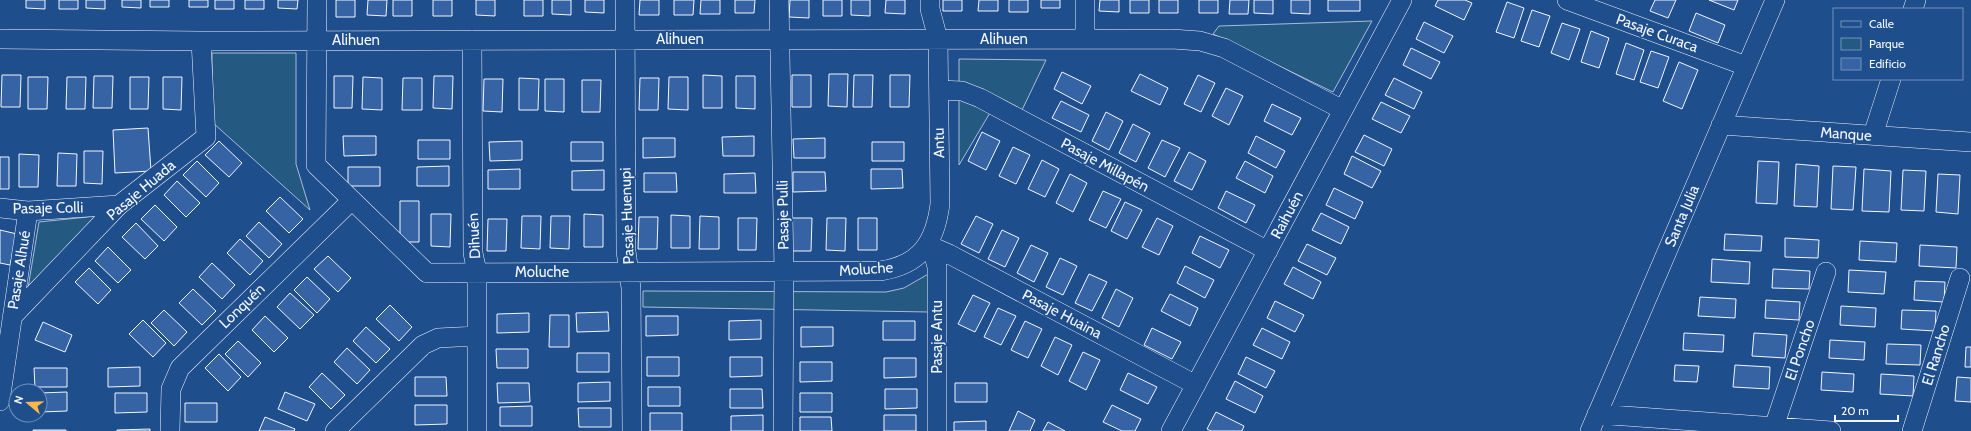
<svg xmlns="http://www.w3.org/2000/svg" width="1971" height="431" font-family="Cabin,sans-serif">
	<style>
		.green { fill: #245a82; stroke: #a8bbd7 }
		.building { fill: #3563a3; stroke: #f2f6ff }
		.lines { fill: none; stroke-linecap: round; stroke-linejoin: round }
		.street-casing { stroke: #f2f6ff; stroke-width: 20 }
		.street { stroke: #1f4e8c; stroke-width: 19 }
		.labels { text-anchor: middle; stroke-width: 3; stroke-linejoin: round; paint-order: stroke }
		.street-label { font-size: 15px; fill: #f2f6ff; stroke: #1f4e8c }
	</style>
	<rect width="100%" height="100%" fill="#1f4e8c"/>
	<path class="green" d="M1372,21l-39,71 -120,-58 6,-8z
		M212,53h84v111l14,46 -98,-88z
		M959,59l87,1 -24,50 -25,-9 -38,64z
		M97,216l-69,72 11,-66z
		M930,273l-1,39 -286,-5v-16l243,1 18,-4z"/>
	<path class="building" d="M26,0h19v9l-19,-1z
		M59,0h19v9h-19z
		M86,0h19v9l-19,-1z
		M122,0h19v8l-19,-1z
		M150,0h19v7h-19z
		M189,0h19v7h-19z
		M215,0h19v9h-19z
		M245,0h19v9h-19z
		M278,0h20l-1,9 -19,-1z
		M336,0h19v17h-19z
		M368,0h19l-1,16 -19,-1z
		M393,0h19v16h-19z
		M433,0h19v16h-19z
		M476,0h19v16l-19,-1z
		M524,0h19v16h-19z
		M552,0h19v15l-19,-1z
		M585,0h19v13l-19,-1z
		M640,0h19v15h-20z
		M674,0h20l-1,15h-19z
		M701,0h19v14h-20z
		M735,0h20l-1,13h-19z
		M790,0h19v18l-20,-1z
		M823,0h19v16h-19z
		M851,0h19v16l-19,-1z
		M886,0h19v14l-20,-1z
		M943,0h19v11h-19z
		M979,0h19v11h-20z
		M1009,0h19v12h-19z
		M1041,0h19v8h-19z
		M1100,0h19v12l-20,-1z
		M1130,0h19v13h-19z
		M1159,0h19v13h-19z
		M1199,0h19v13h-19z
		M1230,0h19l-1,14h-19z
		M1254,0h19v14l-19,-1z
		M1291,0h19v14l-19,-1z
		M1328,0h32v11h-32z
		M1438,0h27l7,3 -8,17 -29,-14z
		M1655,0h21l-8,18 -18,-7z
		M1709,0h29l-4,10z
		M1507,2l17,6 -10,30 -18,-6z
		M1532,10l18,6 -11,31 -18,-6z
		M1696,13l29,12 -7,18 -29,-12z
		M1424,22l29,14 -9,17 -28,-14z
		M1562,23l18,6 -11,31 -18,-7z
		M1591,31l18,7 -10,30 -18,-6z
		M1626,43l18,7 -10,30 -18,-6z
		M1411,48l29,14 -9,17 -28,-14z
		M1651,51l18,6 -11,31 -18,-6z
		M1679,62l19,8 -16,39 -19,-8z
		M1062,72l29,14 -9,18 -28,-15z
		M829,74h19l-1,33 -19,-1z
		M1140,74l28,14 -8,17 -29,-14z
		M2,75h19l-1,32h-19z
		M703,75l19,1v32h-19z
		M792,75h19v32h-19z
		M854,75h19l-1,32h-19z
		M890,75h20l-1,32h-19z
		M1198,75l17,8 -14,29 -17,-8z
		M94,76h19l-1,32h-19z
		M334,76h19l-1,32h-18z
		M434,76h19l-1,33 -19,-1z
		M736,76h19v33l-19,-1z
		M28,77h20l-1,32h-19z
		M67,77h19l-1,32h-19z
		M130,77h19l-1,32h-18z
		M163,77h19l-1,33 -18,-1z
		M363,77l19,1v32l-20,-1z
		M669,77h19v33l-20,-1z
		M403,78h19v32h-20z
		M519,78l20,1 -1,31h-19z
		M640,78h19l-1,32h-19z
		M1394,78l28,14 -8,17 -29,-14z
		M484,79h19l-1,33 -19,-1z
		M545,79h19v33l-19,-1z
		M582,80h19l-1,32h-18z
		M1226,88l17,8 -14,29 -17,-9z
		M1061,101l28,14 -8,17 -29,-14z
		M1381,102l29,14 -9,17 -29,-14z
		M1272,104l29,14 -9,17 -28,-14z
		M1106,112l17,9 -14,29 -17,-9z
		M1133,124l17,9 -14,29 -17,-9z
		M148,128l3,43 -36,2 -2,-43z
		M982,132l18,9 -14,29 -18,-9z
		M1364,135l28,14 -8,17 -29,-14z
		M343,136h33v19l-32,1z
		M754,136v20h-31l-1,-19z
		M1256,136l29,15 -9,17 -28,-15z
		M643,138h32v19l-32,1z
		M825,138v20h-31l-1,-19z
		M418,140h32v19h-32z
		M1162,140l18,8 -15,29 -17,-9z
		M219,141l23,22 -13,14 -24,-22z
		M522,141v19l-32,1 -1,-19z
		M571,142h32v19h-32z
		M872,142h32v19h-32z
		M1013,147l17,8 -14,29 -17,-8z
		M84,151h19l-1,33 -18,-1z
		M1189,152l17,9 -14,29 -18,-9z
		M58,153l19,1 -1,32h-19z
		M19,154l20,1 -1,32h-19z
		M1352,156l29,15 -9,17 -28,-14z
		M0,157h9v32h-9z
		M1042,160l17,9 -14,28 -17,-8z
		M197,161l22,22 -13,14 -23,-22z
		M1245,161l28,15 -8,17 -29,-15z
		M1758,161l21,1 -2,42 -21,-1z
		M1796,164l23,2 -2,41 -23,-1z
		M449,166v20h-32v-19z
		M1833,166l23,1 -3,43 -22,-1z
		M348,167h32v19h-32z
		M520,169v20h-32v-19z
		M871,169h31l1,19 -32,1z
		M1864,169l27,2 -2,41 -27,-1z
		M604,170v20h-32v-19z
		M1903,170l23,1 -2,40 -23,-1z
		M793,172h32l1,19 -33,1z
		M644,173h32l1,19h-33z
		M755,173l1,20h-32v-19z
		M1070,174l17,9 -14,29 -17,-9z
		M1938,174l22,1 -2,39 -22,-2z
		M177,181l23,22 -14,14 -22,-22z
		M1334,188l29,14 -8,17 -29,-14z
		M1103,191l18,8 -15,29 -17,-8z
		M1226,191l29,14 -9,18 -28,-15z
		M280,197l23,22 -14,14 -23,-22z
		M400,201h19v41h-19z
		M1125,202l17,8 -15,29 -16,-8z
		M155,205l22,22 -13,14 -23,-22z
		M1321,213l28,14 -8,17 -29,-14z
		M431,214h20l-1,33 -19,-1z
		M584,214l19,1v32h-19z
		M671,215l19,1v32h-19z
		M522,216h19l-1,33 -19,-1z
		M551,216h19l-1,33 -19,-1z
		M700,216l19,1v32h-20z
		M976,216l17,8 -14,29 -18,-9z
		M639,217h19l-1,32h-19z
		M738,218h19l-1,32h-18z
		M792,218h20l-1,33h-19z
		M827,218h19l-1,33 -19,-1z
		M858,218h19v32h-19z
		M1157,218l16,8 -14,29 -17,-8z
		M488,219h19l-1,32h-19z
		M259,222l23,22 -13,14 -23,-22z
		M136,223l22,23 -13,13 -23,-22z
		M0,230l17,4 -7,31 -10,-2z
		M1002,230l17,8 -14,29 -17,-8z
		M1725,234l37,2 -1,15 -37,-1z
		M1200,236l29,14 -9,18 -28,-15z
		M1785,238l34,2 -1,18 -33,-1z
		M240,239l23,22 -13,14 -23,-22z
		M1860,241l37,2 -1,19 -37,-2z
		M1307,244l29,14 -9,17 -29,-14z
		M1031,245l17,8 -14,29 -17,-9z
		M1920,245l37,2 -1,21 -37,-2z
		M108,247l23,23 -13,13 -23,-22z
		M328,256l23,22 -13,14 -24,-23z
		M1060,258l17,8 -14,29 -17,-8z
		M1712,259l38,3 -1,22 -38,-2z
		M212,263l23,22 -13,14 -23,-22z
		M1185,266l29,14 -9,18 -28,-15z
		M1293,267l28,15 -8,17 -29,-15z
		M89,268l22,22 -13,14 -23,-22z
		M1773,269l37,2 -1,18 -37,-1z
		M1849,270l37,2 -2,22 -36,-2z
		M1089,274l18,8 -15,29 -17,-8z
		M307,277l23,22 -13,14 -23,-23z
		M1915,281l30,1 -1,20 -30,-2z
		M193,289l23,22 -14,14 -23,-22z
		M1116,289l17,9 -14,29 -17,-9z
		M290,293l24,22 -14,14 -23,-22z
		M1170,294l28,14 -8,18 -29,-15z
		M973,295l17,8 -15,29 -17,-8z
		M1700,297l36,2 -1,19 -37,-2z
		M1766,300l34,2 -1,18 -34,-2z
		M1275,301l29,14 -9,17 -28,-14z
		M390,305l22,22 -13,14 -23,-22z
		M1841,306l35,2 -1,19 -35,-2z
		M998,308l18,8 -15,29 -17,-8z
		M164,310l23,22 -13,14 -23,-23z
		M1902,310l34,1 -1,20 -34,-2z
		M608,312l1,19 -32,1 -1,-19z
		M529,313v19l-32,1v-19z
		M550,315h19v32h-20z
		M265,316l23,22 -14,14 -22,-22z
		M646,316h32v19l-32,1z
		M143,320l23,23 -13,14 -24,-23z
		M761,320v19l-32,1v-19z
		M883,321h32v19h-32z
		M1025,321l17,8 -14,29 -17,-8z
		M43,322l29,13 -7,17 -30,-12z
		M366,327l24,22 -14,14 -23,-22z
		M801,327h32v19l-32,1z
		M1152,328l29,14 -9,17 -28,-14z
		M1262,328l28,14 -8,17 -29,-14z
		M1684,333l40,2 -1,17 -40,-2z
		M1754,333l33,2 -2,23 -33,-2z
		M1055,337l17,8 -14,30 -17,-9z
		M1830,340l35,2 -1,18 -35,-2z
		M238,341l23,22 -13,14 -23,-23z
		M1887,344l34,1 -1,20 -34,-1z
		M1966,347h5v20h-6z
		M347,348l23,22 -13,14 -23,-22z
		M496,349h32v19h-31z
		M1083,352l17,8 -14,30 -17,-9z
		M577,353h32v19h-32z
		M219,354l22,23 -13,14 -23,-23z
		M647,357h32v19h-32z
		M730,357h32v19l-32,1z
		M1246,357l29,14 -9,17 -28,-14z
		M884,358h32v19l-32,1z
		M800,362h32v19l-32,1z
		M1675,365l24,1 -2,16 -23,-1z
		M1735,365l35,2 -1,22 -36,-2z
		M140,367v19l-32,1v-19z
		M34,368h33v19h-32z
		M1822,372l32,2 -1,18 -32,-2z
		M322,373l23,22 -14,14 -22,-22z
		M1128,373l29,14 -9,17 -28,-14z
		M1881,374l33,2 -1,20 -33,-2z
		M415,377h31l1,19h-32z
		M1957,377l14,1v24l-16,-1z
		M1235,381l28,15 -8,17 -29,-14z
		M610,382v19l-32,1v-19z
		M497,383h32l1,19 -32,1z
		M955,383h32v19h-32z
		M648,387h32v19h-32z
		M730,389h32l1,19h-33z
		M885,389h32v19l-32,1z
		M67,392v19l-27,1v-19z
		M285,392l30,12 -8,17 -29,-12z
		M115,393h32v19l-32,1z
		M800,393h32v19h-32z
		M185,403h32v19h-32z
		M415,405h32v19l-32,1z
		M1112,405l29,14 -6,12h-13l-19,-9z
		M532,406v20h-32v-19z
		M578,408h33v19h-32z
		M1018,411l17,9 -5,11h-21z
		M1216,412l28,14 -2,5h-31l-4,-2z
		M650,413h32v18h-32z
		M763,415v16h-32v-15z
		M884,415h32v16h-32z
		M265,417l30,12 -1,2h-35z
		M800,417h31l1,14h-32z
		M986,421v10h-32v-9z
		M1048,422l17,9h-22z
		M150,429v2h-33v-1z
		M33,430h33v1h-33z"/>
	<g class="lines">
		<g class="street-casing">
			<path id="street" d="M317,0l-1,165 111,108 453,-2c40,-6 55,-28 60,-67l-2,-165 -8,-30v-9
				M625,0l1,251 5,37 1,143
				M779,0l5,271 -1,160
				M1085,0v39
				M1567,0l179,66
				M1913,9l3,-9
				M0,39l201,2 971,-2 28,2 24,7 119,62
				M472,40l1,213 4,19v159
				M939,90l23,1 18,7 288,153
				M1721,125l250,17
				M1873,135l18,-56
				M0,208l28,3 91,-6
				M928,245l21,9 247,131
				M928,245l5,7 4,15v164
				M12,317l107,-112 87,-68 -5,-96
				M0,401l28,-190
				M1597,414l234,17
				M1774,427l52,-155
				M170,431l1,-42 9,-21 172,-168
				M335,431l88,-86 15,-7 39,-2
				M1171,431l231,-431
				M1590,431l185,-431
				M1912,431l48,-153"/>
		</g>
		<use href="#street" class="street"/>
	</g>
	<g class="labels">
		<g class="street-label">
			<text transform="translate(1657 33) rotate(20)" y="5">Pasaje Curaca</text>
			<text x="680" y="44">Alihuen</text>
			<text x="1004" y="44">Alihuen</text>
			<text x="356" y="45">Alihuen</text>
			<text transform="translate(1846 134) rotate(4)" y="5">Manque</text>
			<text transform="translate(939 143) rotate(-91)" y="5">Antu</text>
			<text transform="translate(1105 165) rotate(28)" y="5">Pasaje Millapén</text>
			<text transform="translate(141 190) rotate(-40)" y="5">Pasaje Huada</text>
			<text transform="translate(48 208) rotate(-1)" y="5">Pasaje Colli</text>
			<text transform="translate(783 215) rotate(-91)" y="5">Pasaje Pulli</text>
			<text transform="translate(1287 215) rotate(-62)" y="5">Raihuén</text>
			<text transform="translate(627 216) rotate(-92)" y="5">Pasaje Huenupi</text>
			<text transform="translate(1682 216) rotate(-67)" y="5">Santa Julia</text>
			<text transform="translate(474 236) rotate(-93)" y="5">Dihuén</text>
			<text transform="translate(866 269) rotate(-4)" y="5">Moluche</text>
			<text transform="translate(19 270) rotate(-81)" y="5">Pasaje Alhué</text>
			<text x="542" y="277">Moluche</text>
			<text transform="translate(242 306) rotate(-44)" y="5">Lonquén</text>
			<text transform="translate(1062 314) rotate(28)" y="5">Pasaje Huaina</text>
			<text transform="translate(937 337) rotate(-90)" y="5">Pasaje Antu</text>
			<text transform="translate(1800 350) rotate(-71)" y="5">El Poncho</text>
			<text transform="translate(1936 355) rotate(-73)" y="5">El Rancho</text>
		</g>
	</g>
	<rect x="1833" y="8" width="130" height="72" fill="#1f4e8c" stroke="#7391ba"/>
	<rect x="1841" y="21" width="20" height="6" fill="#1f4e8c" stroke="#7391ba"/>
	<text x="1869" y="28" font-size="12" fill="#f2f6ff">Calle</text>
	<rect x="1841" y="38" width="20" height="12" fill="#245a82" stroke="#7391ba"/>
	<text x="1869" y="48" font-size="12" fill="#f2f6ff">Parque</text>
	<rect x="1841" y="58" width="20" height="12" fill="#3563a3" stroke="#7391ba"/>
	<text x="1869" y="68" font-size="12" fill="#f2f6ff">Edificio</text>
	<g transform="translate(28 403) rotate(289)"><circle r="19" fill="#1f4e8c" stroke="#7391ba"/>
	<path d="M0-3L7 15L0 10L-7 15Z" fill="#ffb74d"/>
	<text y="-6" font-size="11" font-weight="bold" text-anchor="middle" fill="#f2f6ff">N</text>
	</g>
	<path d="M1835 415v6h63v-6" fill="none" stroke="#f2f6ff" stroke-width="2"/>
	<text x="1841" y="415" font-size="12" fill="#f2f6ff" stroke="#1f4e8c" stroke-width="3" paint-order="stroke">20 m</text>
</svg>
